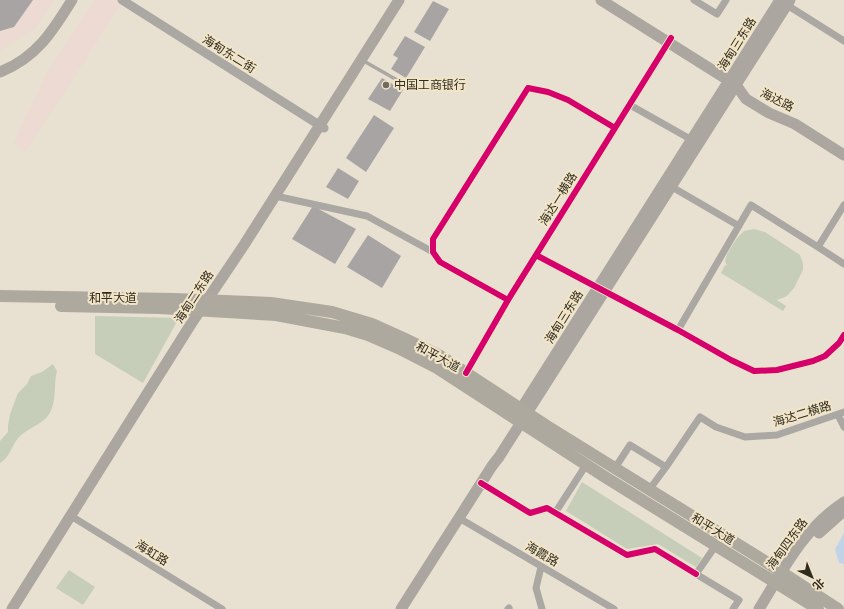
<svg xmlns="http://www.w3.org/2000/svg" width="844" height="609" font-family="'DejaVu Sans','Noto Sans SC',sans-serif">
	<style>
		.commercial { fill: #ecdad3 }
		.green { fill: #c6ceb9 }
		.water { fill: #c1d3e6 }
		.building { fill: #a9a4a4 }
		.lines { fill: none; stroke-linecap: round; stroke-linejoin: round }
		.service { stroke: #aba7a2; stroke-width: 3.5 }
		.minor { stroke: #aba7a2; stroke-width: 7 }
		.tertiary { stroke: #aba7a2; stroke-width: 9 }
		.secondary { stroke: #aba69f; stroke-width: 11 }
		.primary { stroke: #aea99f; stroke-width: 12 }
		.cycleway-casing { stroke: #f2e5c7; stroke-width: 8 }
		.cycleway { stroke: #d6006c; stroke-width: 6 }
		.poi-dot { fill: #706b5e; stroke: #f2e5c7; stroke-width: 1.5 }
		.labels { text-anchor: middle; stroke-width: 4; stroke-linejoin: round; paint-order: stroke }
		.street-label { font-size: 12px; fill: #302c20; stroke: #f2e5c7 }
		.poi-label { font-size: 12px; fill: #302c20; stroke: #f2e5c7; text-anchor: start }
	</style>
	<rect width="100%" height="100%" fill="#e8e1d1"/>
	<path class="commercial" d="M0,0h54l-18,28 -36,23z
		M94,0h30l-98,151 -12,-8 32,-69z"/>
	<path class="green" d="M754,229l11,3 35,23 3,8v7l-9,18 -7,8 -10,4 9,6 -3,5 -62,-38 4,-8 2,1 -2,-5 2,-7 10,-16 7,-7z
		M95,316l84,2 -36,65 -48,-29z
		M53,364l4,7c-4,14 1,35 -11,47 -8,8 -21,12 -28,20 -7,9 -8,19 -18,25v-22l8,-9v-6l2,-12 8,-21 9,-9 4,-8 11,-4z
		M582,482l120,76 -6,9 -38,-23 -31,5 -61,-38z
		M69,570l26,17 -12,18 -27,-17z"/>
	<path class="water" d="M844,533v31l-5,-1 -4,-14z"/>
	<path class="building" d="M0,0h33l-19,27 -14,4z
		M433,1l16,8 -19,32 -16,-9z
		M405,36l20,11 -19,31 -15,-9 7,-11 -5,-3z
		M382,78l21,12 -13,21 -22,-12z
		M374,115l20,13 -28,44 -20,-14z
		M338,168l21,13 -11,18 -22,-12z
		M313,206l43,23 -21,35 -43,-25z
		M368,235l33,21 -19,32 -35,-21z"/>
	<g class="lines">
		<path class="service" d="M362,60l42,24"/>
		<path class="minor" d="M694,0l23,14 9,-14
			M787,5l57,36
			M630,105l62,35
			M672,187l67,39
			M280,197l87,19 66,36
			M844,205l-26,42 26,17
			M536,255l142,75 53,30 23,11 23,-1 36,-9 12,-5 14,-13 5,-8
			M508,300l-68,-38 -7,-10v-13l95,-151 20,4 20,8 47,28
			M678,330l73,-125 67,42
			M466,373l42,-73 162,-260
			M838,415l6,12
			M615,468l15,-23 36,22 34,-50 16,10 29,10 32,-2 67,-23
			M481,483l49,30 17,-5 80,47 28,-6 41,25
			M649,490l17,-23
			M555,513l31,-48
			M71,516l151,93
			M459,518l155,91
			M716,545l-20,29 43,26 -6,9
			M541,567l-5,21 6,21
			M508,609l1,-1"/>
		<path class="tertiary" d="M122,0l202,128"/>
		<path class="secondary" d="M601,0l135,85 10,14 23,14 26,11 49,31
			M0,72c36,-14 53,-41 72,-72
			M516,417l264,-417
			M819,533l25,-22
			M12,609l179,-285 53,-79 155,-245
			M401,609l91,-143 7,-9 291,-457
			M759,609c24,-39 45,-81 85,-107"/>
		<path class="primary" d="M0,296l175,3 96,4 61,9 40,12 31,14 39,19 105,69 216,134 75,49
			M61,306l99,2 116,7 69,13 23,7 30,13 39,20 168,109 213,132"/>
		<g class="cycleway-casing">
			<path id="cycleway" d="M536,255l142,75 53,30 23,11 23,-1 36,-9 12,-5 14,-13 5,-8
				M508,300l-68,-38 -7,-10v-13l95,-151 20,4 20,8 47,28
				M466,373l42,-73 163,-262
				M481,483l49,30 17,-5 80,47 28,-6 41,25"/>
		</g>
		<use href="#cycleway" class="cycleway"/>
	</g>
	<circle class="poi-dot" cx="386" cy="85" r="4"/>
	<g class="labels">
		<g class="street-label">
			<text transform="translate(737 44) rotate(-58)" y="4">海甸三东路</text>
			<text transform="translate(229 54) rotate(32)" y="4">海甸东二街</text>
			<text transform="translate(777 100) rotate(27)" y="4">海达路</text>
			<text transform="translate(558 199) rotate(-58)" y="4">海达一横路</text>
			<text transform="translate(194 297) rotate(-57)" y="4">海甸二东路</text>
			<text x="113" y="302">和平大道</text>
			<text transform="translate(564 317) rotate(-58)" y="4">海甸三东路</text>
			<text transform="translate(438 357) rotate(29)" y="4">和平大道</text>
			<text transform="translate(802 414) rotate(-17)" y="4">海达二横路</text>
			<text transform="translate(713 529) rotate(32)" y="4">和平大道</text>
			<text transform="translate(787 544) rotate(-54)" y="4">海甸四东路</text>
			<text transform="translate(152 553) rotate(32)" y="4">海虹路</text>
			<text transform="translate(542 554) rotate(30)" y="4">海霞路</text>
		</g>
		<g class="poi-label">
			<text x="394" y="89">中国工商银行</text>
		</g>
	</g>
	<g transform="translate(812 577) rotate(137)" stroke="#f2e5c7" stroke-width="3" paint-order="stroke">
	<path d="M0-3L7 15L0 10L-7 15Z" fill="#302c20"/>
	<text y="-6" font-size="11" font-weight="bold" text-anchor="middle" fill="#302c20">北</text>
	</g>
</svg>
